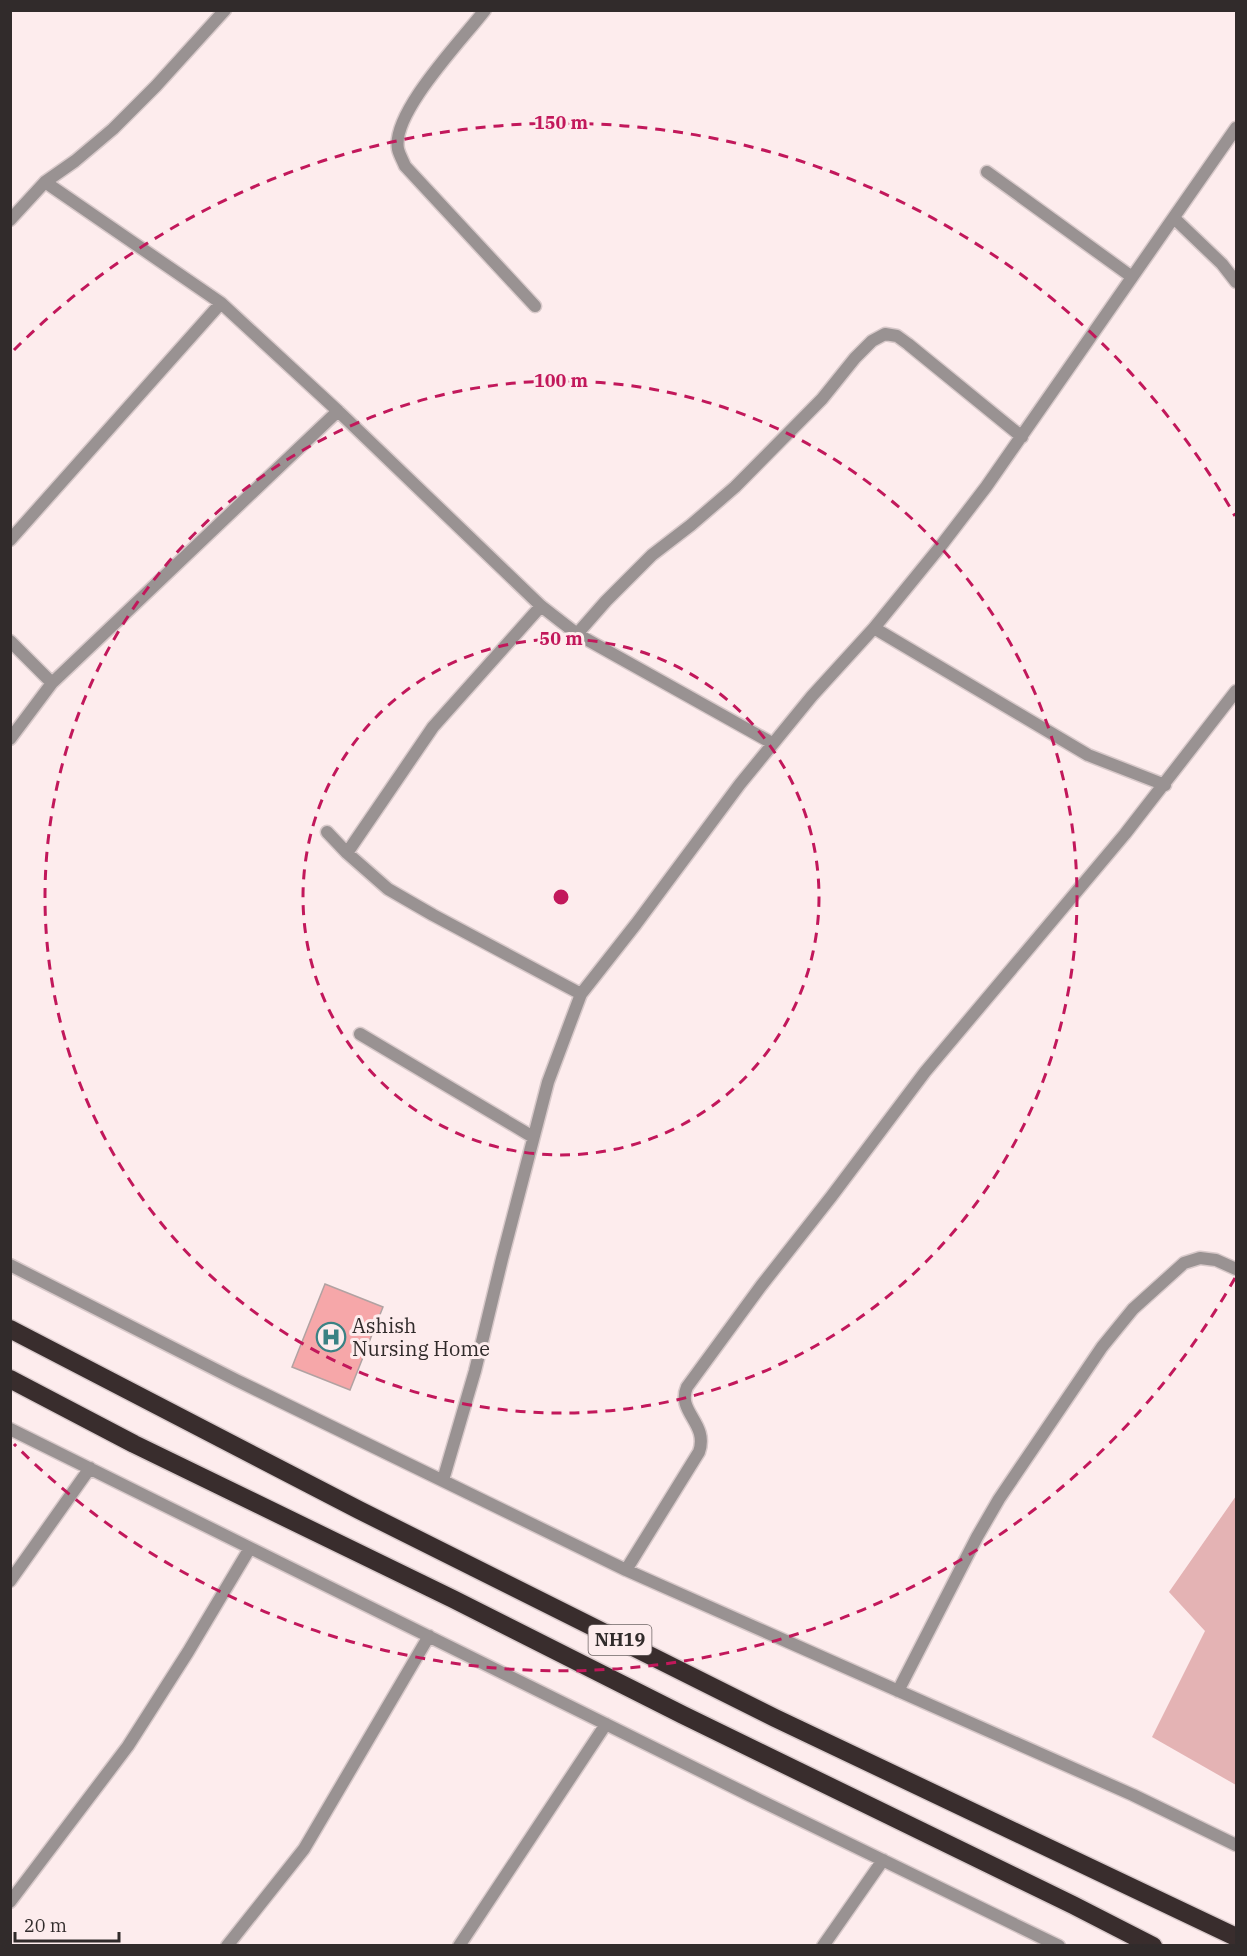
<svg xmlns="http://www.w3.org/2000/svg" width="1247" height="1956" font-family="'IBM Plex Serif',serif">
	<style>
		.green { fill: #e4b3b4 }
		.building { fill: #f6a7a9; stroke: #b1a2a2; stroke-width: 1.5 }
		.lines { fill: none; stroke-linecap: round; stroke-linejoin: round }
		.street-casing { stroke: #d8c9ca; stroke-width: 15 }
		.highway-casing { stroke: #d8c9ca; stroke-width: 21 }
		.street { stroke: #999292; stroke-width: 12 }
		.highway { stroke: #392d2d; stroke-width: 18 }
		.ring { fill: none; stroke: #c2185b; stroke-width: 3; stroke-dasharray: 10 8 }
		.labels { text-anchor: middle; stroke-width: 6; stroke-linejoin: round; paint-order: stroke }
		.shield { fill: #fdeced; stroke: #6e6565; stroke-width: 1.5 }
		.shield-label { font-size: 18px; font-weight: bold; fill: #312b2b }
		.poi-label { font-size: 20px; fill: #312b2b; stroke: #fdeced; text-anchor: start }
		.centre { fill: #c2185b; stroke: #fdeced; stroke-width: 3 }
		.ring-label { font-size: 18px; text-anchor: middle; font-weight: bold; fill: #c2185b; stroke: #fdeced; stroke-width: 6; stroke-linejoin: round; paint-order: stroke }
	</style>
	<rect width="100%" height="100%" fill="#fdeced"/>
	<path class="green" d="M1236,1496v289l-84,-48 53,-106 -36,-39z"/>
	<path class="building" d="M325,1284l58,23 -33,83 -58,-23z"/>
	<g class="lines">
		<g class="street-casing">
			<path id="street" d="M485,10c-22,29 -94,103 -87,139 1,5 5,12 7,17l130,140
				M987,172l145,105
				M1174,218l48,46 14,18
				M10,220l35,-38 30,-21 38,-32 43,-43 69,-76
				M338,411l203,195 36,28 195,109
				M10,540l211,-237 -176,-121
				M874,628l214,127 77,30
				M577,634l29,-33 46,-46 39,-30 44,-38 87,-88 33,-41 17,-17 13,-7 12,2 11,8 114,93
				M10,641l42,42 -42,56
				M52,683l286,-272 -117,-108
				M327,832l20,21 41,36 45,26 148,79
				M347,853l86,-126 108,-121
				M360,1034l173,103
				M10,1265l226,115 390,190 507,225 103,50
				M10,1429l739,366 310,151
				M443,1480l32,-109 27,-112 46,-177 33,-88 55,-70 104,-140 72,-88 62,-68 66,-81 46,-60 250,-359
				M626,1570l73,-118c10,-29 -23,-40 -12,-65l74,-101 70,-89 94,-125 200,-238 111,-143
				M10,1581l80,-113
				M898,1691l79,-154 22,-38 103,-152 31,-38 51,-46 16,-5 16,2 20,9
				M10,1902l118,-156 60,-94 62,-104
				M227,1946l77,-97 125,-213
				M459,1946l147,-222
				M823,1946l60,-86"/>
		</g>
		<g class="highway-casing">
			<path id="highway" d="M10,1329l349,181 416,208 461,219
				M10,1379l124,65 319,155 230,116 390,190 80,41"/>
		</g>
		<use href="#street" class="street"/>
		<use href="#highway" class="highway"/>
	</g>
	<g class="ring">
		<circle cx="561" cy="897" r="258"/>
		<circle cx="561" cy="897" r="516"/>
		<path d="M1235 1278A774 774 0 0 1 14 1444M14 350A774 774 0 0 1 1235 516"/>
	</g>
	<defs>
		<g id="hospital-ring" transform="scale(1.5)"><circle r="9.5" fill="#fdeced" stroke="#3a8284" stroke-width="1.5"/><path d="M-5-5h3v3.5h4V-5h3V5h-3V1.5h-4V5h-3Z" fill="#3a8284"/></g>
	</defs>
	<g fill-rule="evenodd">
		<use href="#hospital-ring" x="331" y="1337"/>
	</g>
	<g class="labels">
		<rect class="shield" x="588.5" y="1625" width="63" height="30" rx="4.5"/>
		<g class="shield-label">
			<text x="620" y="1646">NH19</text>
		</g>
		<g class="poi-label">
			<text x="352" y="1333">Ashish<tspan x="352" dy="23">Nursing Home</tspan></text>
		</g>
	</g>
	<circle cx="561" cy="897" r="9" class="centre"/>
	<g class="ring-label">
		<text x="561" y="129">150 m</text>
		<text x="561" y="387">100 m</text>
		<text x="561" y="645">50 m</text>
	</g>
	<rect width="1247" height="1956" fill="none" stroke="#312b2b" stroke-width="24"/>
	<path d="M15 1932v9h104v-9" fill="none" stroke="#312b2b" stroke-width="3"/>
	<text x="24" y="1932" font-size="18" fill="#312b2b" stroke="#fdeced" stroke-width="4.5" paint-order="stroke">20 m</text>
</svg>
